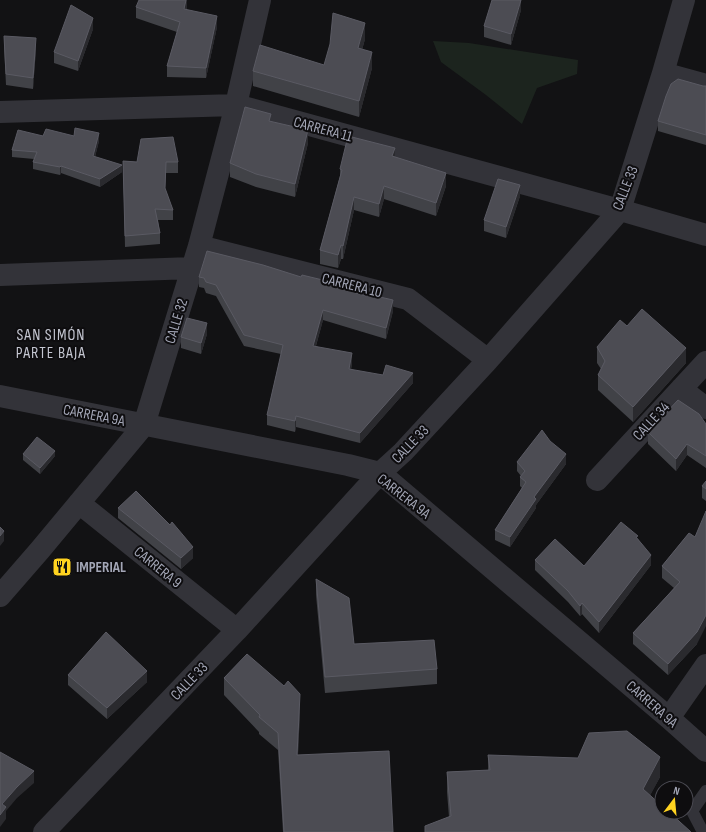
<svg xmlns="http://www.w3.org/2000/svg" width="706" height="832" font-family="'Sofia Sans Condensed',sans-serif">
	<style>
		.green { fill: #1c241e }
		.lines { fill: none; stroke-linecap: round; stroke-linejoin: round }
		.service { stroke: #333339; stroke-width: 12 }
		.minor { stroke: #333339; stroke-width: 22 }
		.wall { fill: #414247 }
		.shaded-wall { fill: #2a2a2e }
		.building { fill: #4c4c53; stroke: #5a5a63 }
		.labels { text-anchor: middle; stroke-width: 4; stroke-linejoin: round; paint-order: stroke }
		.street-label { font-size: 15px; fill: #a3a6b6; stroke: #0e0d0f }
		.poi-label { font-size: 15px; font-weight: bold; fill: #a3a6b6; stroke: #0e0d0f; text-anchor: start }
		.neighbourhood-label { font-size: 16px; letter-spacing: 1px; fill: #c4c6d1; stroke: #0e0d0f }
	</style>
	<rect width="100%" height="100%" fill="#121214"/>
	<path class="green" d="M433,41l36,2 109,17 -1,14 -40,14 -15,36 -36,-29 -45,-33z"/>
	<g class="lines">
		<path class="service" d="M703,832l-11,-21 14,-20"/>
		<path class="minor" d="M663,73l43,12
			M0,112l236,-7 384,105 86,25
			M199,246l209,53 80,61
			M0,275l192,-7
			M681,389l25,19
			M0,396l348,69 32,8 289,245 37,33
			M597,480l109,-118
			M79,503l158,127
			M0,596l40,-46 104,-125 55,-179 37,-141 24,-105
			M669,718l37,-53
			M44,832l193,-202 143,-157 23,-21 85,-92 132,-150 43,-137 21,-73"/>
	</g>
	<path class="wall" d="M187,0v10l30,17 -11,51 -39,-1v-11l10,-34 -41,-14v-11z
		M521,10l-10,35 -27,-8v-11z
		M93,29l-15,42 -24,-8v-11z
		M4,36l32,13 -3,40 -27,-4 -2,-38z
		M365,39l-3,11 10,18 -13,49 -106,-31v-15l71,-6z
		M703,86h3v59l-48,-14v-10z
		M271,122l37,21 -13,54 -39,-10 -26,-10v-14z
		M43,136h31l25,5 -4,16 27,15 -22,15 -39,-14 -1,2 -27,-6v-7l1,-3 -22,-2v-7z
		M395,157l51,29 -10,30 -52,-17 -5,18 -25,-7 -11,49h-2l-3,9 -18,-4v-14l20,-74v-7z
		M123,161l14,1h41v11h-12l-1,16 8,21v10h-15l2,13v11l-35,3z
		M520,196l-14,42 -22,-7v-11z
		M199,277h102l30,8 62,26 -7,28 -63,-19 -7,26 36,17 -1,7 62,13 -53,60 -64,-16 -1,5 -28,-7v-10l14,-61 -37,-8 -28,-50 -10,-3 -2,-5 -5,-1z
		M627,326l59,37 -53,59 -35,-32v-15l3,-6 -4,-6v-16z
		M207,334l-6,20 -20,-6v-11z
		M706,424v44l-19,-13 -11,16 -28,-27v-12z
		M23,454l32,2 -15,18 -17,-14z
		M517,462l49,2 -30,41v3l-26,39 -15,-7v-10l27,-42 -2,-2v-9l1,-1 -4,-5z
		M706,481v20l-4,-3v-12z
		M118,508l75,50 -12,11 -63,-51z
		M689,533l8,111 -29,31 -35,-31v-11l41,-45 -12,-10v-12z
		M638,539l13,26 -52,68 -17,-19 -2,2 -12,-14 -33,-32v-10l49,6z
		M316,579l38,65 83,25v15l-112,9 -9,-98z
		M68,675l79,7 -40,37 -39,-34z
		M224,678l76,34 -2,43 95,77h-110l-5,-82 -19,-16v-2l-35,-37z
		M488,755l172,22 -10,18 -201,22 -2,-25v-20l41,-2z"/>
	<path class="shaded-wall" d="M186,0h1v8l-3,12v-11z
		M521,0v10l-10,35v-11z
		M217,16v11l-11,51v-10z
		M93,18v11l-15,42v-10z
		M365,23v16l-7,25v-16z
		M36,38v11l-3,40v-11z
		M372,52v16l-13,49v-16z
		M308,130v13l-13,54v-13z
		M99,133v8l-6,23v-8z
		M395,148v13l-3,-5z
		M122,165v7l-22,15v-8z
		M61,166v7l-1,2v-8z
		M446,173v13l-10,30v-13z
		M520,185v11l-14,42v-11z
		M384,186v13l-5,18v-13z
		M354,197v13l-11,49v-13z
		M341,245v14l-3,9v-13z
		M393,300v11l-7,28v-11z
		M323,310v10l-10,36v-10z
		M207,323v11l-6,20v-11z
		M686,348v15l-53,59v-15z
		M352,353v10l-3,17v-11z
		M413,373v10l-53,60v-10z
		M296,416v11l-1,5v-11z
		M687,444v11l-11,16v-12z
		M55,451v5l-15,18v-6z
		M566,454v10l-30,41v3l-26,39v-10l24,-40z
		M4,531v10l-4,5v-10z
		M193,547v11l-12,11v-11z
		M651,555v10l-52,68v-11z
		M582,603v11l-2,2v-10z
		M706,615v11l-9,18 -29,31v-11z
		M147,671v11l-40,37v-11z
		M300,694v18l-3,61v-18z
		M660,757v20l-17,32v-20z
		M34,771v12l-17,15 -11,13v8l-6,8v-12l2,-11 15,-17z"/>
	<path class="building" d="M139,0h47l-2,9 33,7 -11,52 -39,-2 13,-44 -44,-15z
		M492,0h29l-10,34 -27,-8z
		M71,5l22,13 -15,43 -24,-9z
		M333,13l32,10 -7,25 14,4 -13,49 -106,-30 7,-26 64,20 6,-21z
		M4,36l32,2 -3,40 -27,-4z
		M678,79l25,7h3v49l-48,-14 8,-25 5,-12z
		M245,107l26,7 -2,7 39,9 -13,54 -39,-10 -26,-11z
		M75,128l24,5 -6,23 29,9 -22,14 -39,-13 -1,1 -27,-5 4,-10 -25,-2 6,-20 25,6 3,-7 28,7z
		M348,136l47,12 -3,8 54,17 -10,30 -52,-17 -5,18 -25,-7 -11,49 -2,-1 -3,10 -18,-5 22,-80 -2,-1z
		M173,137l5,25h-12l-1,26 8,22 -18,-1 5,24 -35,3 -2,-75 14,1 4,-23z
		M498,179l22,6 -14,42 -22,-7z
		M207,251l56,14 38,12 1,-2 29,7 -1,3 36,11 1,-2 26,6 -7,28 -63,-18 -10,36 39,7 -3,16 34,6 3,-10 27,8 -53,60 -64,-17 -1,5 -28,-6 16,-70 -39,-10 -28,-50 -10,-3 -2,-4 -5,-1z
		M642,309l44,39 -53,59 -35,-32 7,-14 -8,-14 23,-27 7,6z
		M187,318l20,5 -6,20 -20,-6z
		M678,400l21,14 7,10v32l-19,-12 -11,15 -28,-27z
		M542,430l8,11 16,13 -32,43 2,2 -26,38 -15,-7 31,-48 -6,-5 5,-6 -8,-9z
		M37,437l18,14 -15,17 -17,-14z
		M706,481v8l-4,-3z
		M136,491l34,34 2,-3 21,25 -12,11 -63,-50z
		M706,511v104l-9,17 -29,32 -35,-31 47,-51 -18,-16 27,-33 6,4z
		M621,522l17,14 -2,1 15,18 -52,67 -17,-19 -2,3 -12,-15 -33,-31 20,-21 29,27z
		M0,527l4,4 -4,5z
		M316,579l33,19 5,46 80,-4 3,29 -112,8z
		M106,632l41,39 -40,37 -39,-33z
		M247,654l37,32 4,-5 12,13 -3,61 92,-4 4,81h-109l-6,-99 -19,-16 1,-2 -36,-37z
		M627,731l33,26 -17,32 19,17v6h7l22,20h-266v-6l26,-10 -4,-44 43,-2 -2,-15 90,3 11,-25z
		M0,752l34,19 -17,16 -15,17 4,3 -6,8z"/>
	<defs>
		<g id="restaurant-square" transform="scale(1)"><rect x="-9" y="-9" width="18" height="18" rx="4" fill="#ffd320" stroke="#0e0d0f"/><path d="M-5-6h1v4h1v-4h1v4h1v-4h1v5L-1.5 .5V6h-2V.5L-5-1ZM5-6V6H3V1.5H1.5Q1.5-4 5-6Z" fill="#111"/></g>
	</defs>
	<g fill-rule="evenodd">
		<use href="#restaurant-square" x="62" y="567"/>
	</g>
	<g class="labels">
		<g class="street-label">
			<text transform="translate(323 129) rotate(15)" y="5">CARRERA 11</text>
			<text transform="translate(625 188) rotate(-69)" y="5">CALLE 33</text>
			<text transform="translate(352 285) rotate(14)" y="5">CARRERA 10</text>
			<text transform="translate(176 321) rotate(-73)" y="5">CALLE 32</text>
			<text transform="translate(94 415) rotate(11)" y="5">CARRERA 9A</text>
			<text transform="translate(651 421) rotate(-47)" y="5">CALLE 34</text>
			<text transform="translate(410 444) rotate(-46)" y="5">CALLE 33</text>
			<text transform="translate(404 496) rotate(38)" y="5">CARRERA 9A</text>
			<text transform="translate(158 567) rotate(39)" y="5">CARRERA 9</text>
			<text transform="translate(189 681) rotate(-46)" y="5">CALLE 33</text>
			<text transform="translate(652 704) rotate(41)" y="5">CARRERA 9A</text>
		</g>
		<g class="poi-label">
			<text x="76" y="572">IMPERIAL</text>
		</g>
		<g class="neighbourhood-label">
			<text x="51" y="340">SAN SIMÓN<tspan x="51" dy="18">PARTE BAJA</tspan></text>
		</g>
	</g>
	<g transform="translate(674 800) rotate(16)"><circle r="19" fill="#0e0d0f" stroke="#4a4a52"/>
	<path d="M0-3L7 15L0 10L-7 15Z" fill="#ffd320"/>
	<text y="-6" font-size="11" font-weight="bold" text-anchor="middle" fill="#a3a6b6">N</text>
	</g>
</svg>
